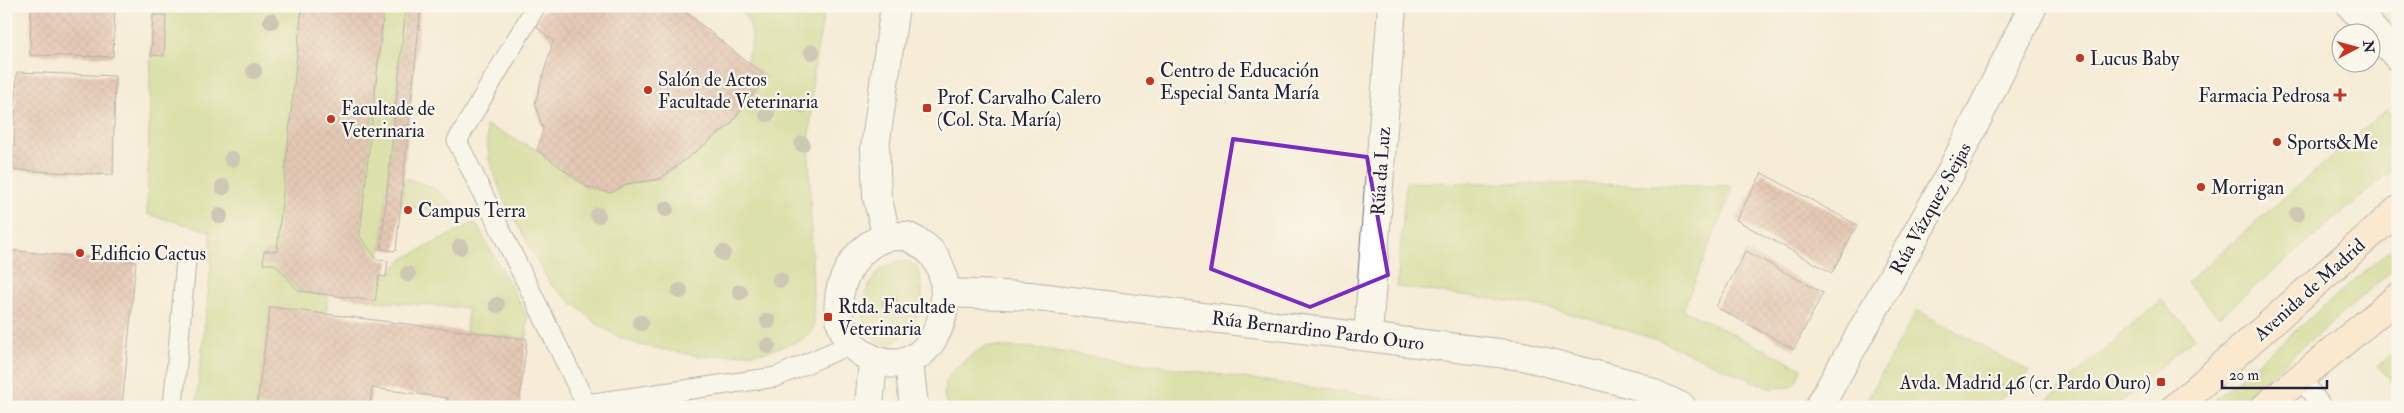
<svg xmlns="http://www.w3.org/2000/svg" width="2404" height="413" font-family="'IM FELL Double Pica',serif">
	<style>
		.green { fill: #bdd174; stroke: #707a58 }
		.building { fill: url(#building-cross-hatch) }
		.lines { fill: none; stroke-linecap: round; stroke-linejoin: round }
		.lane-casing { stroke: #6c6972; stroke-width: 21 }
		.street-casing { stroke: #6c6972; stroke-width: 30 }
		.secondary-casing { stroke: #6c6972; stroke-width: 30 }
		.lane { stroke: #fff; stroke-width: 19 }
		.street { stroke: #fff; stroke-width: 28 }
		.secondary { stroke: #ffe4c6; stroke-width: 28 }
		.tree { fill: #9b9a8b }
		.marked { fill: none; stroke: #7b2cbf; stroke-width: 4; stroke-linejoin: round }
		.poi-dot { fill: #c8321e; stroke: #fbf7ec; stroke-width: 2 }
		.labels { text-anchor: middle; stroke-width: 4.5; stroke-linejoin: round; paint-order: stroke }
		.poi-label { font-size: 19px; fill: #22223b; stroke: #fbf7ec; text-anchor: start }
		.street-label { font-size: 19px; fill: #22223b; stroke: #fbf7ec }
	</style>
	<defs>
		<pattern id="building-cross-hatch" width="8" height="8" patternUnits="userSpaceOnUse" patternTransform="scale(1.25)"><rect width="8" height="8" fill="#d09c8a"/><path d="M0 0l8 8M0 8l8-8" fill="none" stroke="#a87f72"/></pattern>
	</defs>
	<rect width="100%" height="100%" fill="#fbf7ec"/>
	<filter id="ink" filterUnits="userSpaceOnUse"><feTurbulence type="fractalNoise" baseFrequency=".02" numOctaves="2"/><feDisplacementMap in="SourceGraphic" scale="10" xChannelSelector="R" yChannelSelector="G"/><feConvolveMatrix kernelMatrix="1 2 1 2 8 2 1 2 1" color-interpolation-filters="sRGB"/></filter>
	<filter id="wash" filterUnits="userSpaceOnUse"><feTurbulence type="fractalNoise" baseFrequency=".0096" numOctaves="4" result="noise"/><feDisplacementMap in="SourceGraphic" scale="20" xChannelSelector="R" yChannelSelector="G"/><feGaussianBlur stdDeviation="1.12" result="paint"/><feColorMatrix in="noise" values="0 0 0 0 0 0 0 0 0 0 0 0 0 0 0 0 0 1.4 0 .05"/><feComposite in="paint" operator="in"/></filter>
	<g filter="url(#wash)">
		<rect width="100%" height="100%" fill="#f6ecd7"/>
		<path class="green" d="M152,6h150l-25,245h-13l-1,13h12l24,27 29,5 -2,18 -56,-7 -12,96 28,4h-90l15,-141 -1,-35 -63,-17z
			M384,6h22l-25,243 -4,11 -17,-24z
			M735,6h90l-12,69 -4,80 5,175 -12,10 -37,12 -62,5 -63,-12 -21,-8 -22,-13 -47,-40 -47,-86 -14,-39 -3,-34 51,25 50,37 24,6 16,-9 33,-5 70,-54 36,-48 -20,-17c10,-21 8,-39 -11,-54z
			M2387,109l11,12v44l-179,152 -32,-35z
			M404,179c19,2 36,11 49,25l-10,7 -42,-5z
			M1406,182l328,4 -51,124 119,58 -6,13 -5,6 -22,1 -106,-46 -71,-23 -61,-15 -134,-17z
			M475,222l52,94v23l-61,-8 2,-23 -93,-7 4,-25 7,1 17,-18z
			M2398,243v22l-164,142h-28z
			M898,261h10l9,5c9,24 7,46 -11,66 -6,7 -13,12 -23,12 -32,-14 -22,-60 1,-77 4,-3 10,-4 14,-6z
			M2161,300l34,37 -80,70h-76z
			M1917,310l113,62 -38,35h-129z
			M986,346l49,2 411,59h-499c-1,-5 -3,-11 -3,-16 2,-21 26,-35 42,-45z
			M2398,349v39l-20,-22z"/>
		<g id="blocks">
			<path class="building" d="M31,6h84l-2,51 -83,-2z
				M302,6h82l-24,230 17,24 11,1 -2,16 -7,-1 -4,25 -76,-10 -24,-27h-12l1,-13h13z
				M406,6h15l-25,245 -15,-2z
				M572,6h106l88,71 -36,48 -70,54 -33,5 -16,9 -24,-6 -50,-37 6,-20 -8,-27 18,-62 -16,-14 3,-13 8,-6 20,4z
				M153,15h13l-2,41 -13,-1z
				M17,72l98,4 -2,99 -100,-5z
				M1762,173l95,52 -25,48 -96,-53z
				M6,250l130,12 -14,145h-60l-56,-6z
				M1746,251l77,42 -29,56 -78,-42z
				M270,307l257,32 -8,68h-72l1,-9 -76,-10 -2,19h-84l-29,-4z"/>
		</g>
	</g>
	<g filter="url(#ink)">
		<use href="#blocks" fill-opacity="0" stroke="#6c6972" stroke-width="1"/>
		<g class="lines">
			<g class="lane-casing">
				<path id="lane" d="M536,6l-79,135 129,263 190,-27 75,-33
					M2301,378l21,29
					M173,407l13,-146"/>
			</g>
			<g class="street-casing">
				<path id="street" d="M2351,6l47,51
					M906,236c11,5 23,11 30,23 27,46 -10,132 -71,96 -15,-8 -23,-24 -26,-40 -4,-31 16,-69 48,-78 6,-1 13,-1 19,-1z
					M887,237l-10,-40 -2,-50 20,-141
					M945,293l85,3 493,60 112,29 47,22
					M1368,336l24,-330
					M909,362l5,45
					M869,407l4,-47
					M1819,407l130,-231 84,-170"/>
			</g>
			<g class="secondary-casing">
				<path id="secondary" d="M2176,407l222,-197
					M2265,407l133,-110"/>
			</g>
			<use href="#lane" class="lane"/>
			<use href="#street" class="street"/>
			<use href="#secondary" class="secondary"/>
		</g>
		<g class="tree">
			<circle cx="271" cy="21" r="8"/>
			<circle cx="812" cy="52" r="8"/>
			<circle cx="254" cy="71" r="8"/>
			<circle cx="802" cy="105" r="8"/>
			<circle cx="767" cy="114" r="8"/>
			<circle cx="802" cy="144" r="8"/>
			<circle cx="232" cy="159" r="8"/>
			<circle cx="223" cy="187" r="8"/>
			<circle cx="666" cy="209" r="8"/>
			<circle cx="2297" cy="214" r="8"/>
			<circle cx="598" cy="215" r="8"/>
			<circle cx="220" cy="216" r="8"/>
			<circle cx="460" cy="247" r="8"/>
			<circle cx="723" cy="253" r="8"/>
			<circle cx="408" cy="274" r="8"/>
			<circle cx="780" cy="280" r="8"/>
			<circle cx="680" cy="291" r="8"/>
			<circle cx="740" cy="292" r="8"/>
			<circle cx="890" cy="303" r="8"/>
			<circle cx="497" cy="305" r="8"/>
			<circle cx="768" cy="321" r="8"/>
			<circle cx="641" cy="323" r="8"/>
			<circle cx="768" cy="346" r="8"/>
		</g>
	</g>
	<path d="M0 0H2404V413H0ZM1233,139l134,18 21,118 -78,32 -99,-38z" fill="#f6ecd7" fill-opacity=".55" fill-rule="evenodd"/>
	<path class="marked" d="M1233,139l134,18 21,118 -78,32 -99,-38z"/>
	<g class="poi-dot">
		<circle cx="2080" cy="58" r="5"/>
		<circle cx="1150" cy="81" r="5"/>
		<circle cx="648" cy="90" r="5"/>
		<path d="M2337.5 87.5h5v5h5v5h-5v5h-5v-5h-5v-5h5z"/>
		<rect x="922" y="103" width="10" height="10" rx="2.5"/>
		<circle cx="331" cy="119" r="5"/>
		<circle cx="2277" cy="142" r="5"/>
		<circle cx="2201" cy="187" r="5"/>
		<circle cx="408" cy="210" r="5"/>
		<circle cx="80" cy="253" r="5"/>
		<rect x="823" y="312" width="10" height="10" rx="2.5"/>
		<rect x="2156" y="377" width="10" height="10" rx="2.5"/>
	</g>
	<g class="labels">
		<g class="poi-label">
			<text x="2090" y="65">Lucus Baby</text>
			<text x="1160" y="77">Centro de Educación<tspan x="1160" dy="22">Especial Santa María</tspan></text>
			<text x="658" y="86">Salón de Actos<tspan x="658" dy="22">Facultade Veterinaria</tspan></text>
			<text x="2330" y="102" text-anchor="end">Farmacia Pedrosa</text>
			<text x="937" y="104">Prof. Carvalho Calero<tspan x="937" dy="22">(Col. Sta. María)</tspan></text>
			<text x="341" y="115">Facultade de<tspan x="341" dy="22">Veterinaria</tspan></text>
			<text x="2287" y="149">Sports&amp;Me</text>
			<text x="2211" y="194">Morrigan</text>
			<text x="418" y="217">Campus Terra</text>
			<text x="90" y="260">Edificio Cactus</text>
			<text x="838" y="313">Rtda. Facultade<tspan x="838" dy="22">Veterinaria</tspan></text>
			<text x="2151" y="389" text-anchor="end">Avda. Madrid 46 (cr. Pardo Ouro)</text>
		</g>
		<g class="street-label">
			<text transform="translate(1380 171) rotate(-86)" y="7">Rúa da Luz</text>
			<text transform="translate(1930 208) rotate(-61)" y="7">Rúa Vázquez Seijas</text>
			<text transform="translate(2309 289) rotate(-42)" y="7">Avenida de Madrid</text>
			<text transform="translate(1318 330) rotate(7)" y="7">Rúa Bernardino Pardo Ouro</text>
		</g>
	</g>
	<rect width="2404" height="413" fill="none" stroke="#fbf7ec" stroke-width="25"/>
	<g transform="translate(2356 48) rotate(84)"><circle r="24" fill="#fbf7ec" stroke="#a4a2a5"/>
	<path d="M0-4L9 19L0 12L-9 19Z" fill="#c8321e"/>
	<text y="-8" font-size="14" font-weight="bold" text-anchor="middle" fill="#22223b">N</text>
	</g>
	<path d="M2222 380v8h105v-8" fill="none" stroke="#22223b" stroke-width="2.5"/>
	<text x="2229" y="380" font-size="15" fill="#22223b" stroke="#fbf7ec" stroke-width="4" paint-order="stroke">20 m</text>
</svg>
